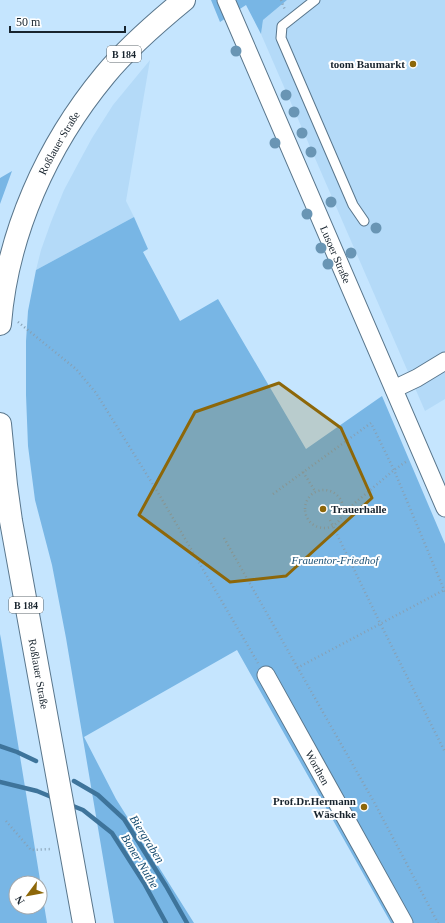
<svg xmlns="http://www.w3.org/2000/svg" width="445" height="923" font-family="'Times New Roman',serif">
	<style>
		.built { fill: #b4daf8 }
		.green { fill: #78b6e5; fill-rule: evenodd }
		.lines { fill: none; stroke-linecap: round; stroke-linejoin: round }
		.stream { stroke: #3e749b; stroke-width: 4.5 }
		.service-casing { stroke: #59768c; stroke-width: 11 }
		.minor-casing { stroke: #59768c; stroke-width: 19 }
		.primary-casing { stroke: #59768c; stroke-width: 24 }
		.path { stroke: #87a0b4; stroke-width: 2.5; stroke-dasharray: 1 3; stroke-linecap: butt }
		.service { stroke: #fff; stroke-width: 9 }
		.minor { stroke: #fff; stroke-width: 17 }
		.primary { stroke: #fff; stroke-width: 22 }
		.tree { fill: #6995b4 }
		.marked { fill: #8d6709; fill-opacity: 0.2; stroke: #8d6709; stroke-width: 3; stroke-linejoin: round }
		.poi-dot { fill: #8d6709; stroke: #fff; stroke-width: 1.5 }
		.labels { text-anchor: middle; stroke-width: 4; stroke-linejoin: round; paint-order: stroke }
		.shield { fill: #fff; stroke: #5d666d; stroke-width: 1 }
		.shield-label { font-size: 10px; font-weight: bold; fill: #18242e }
		.poi-label { font-size: 11px; font-weight: bold; fill: #18242e; stroke: #fff; text-anchor: end }
		.street-label { font-size: 11px; fill: #18242e; stroke: #fff }
		.park-label { font-size: 11px; font-style: italic; fill: #1e5377; stroke: #fff }
		.water-label { font-size: 12px; font-style: italic; fill: #154b6f; stroke: #fff }
	</style>
	<rect width="100%" height="100%" fill="#c5e5fe"/>
	<path class="built" d="M287,0h158v399l-20,12 -164,-377 2,-14z
		M150,60l-24,141 8,16 -98,53 5,-20 10,-28 13,-32 15,-28 13,-24 21,-33z"/>
	<path class="green" d="M211,0h76l-24,20 -2,14 -15,-29 -26,17z
		M12,171l-12,33v-26z
		M134,217l14,32 -5,3 37,69 38,-22 88,150 76,-53 63,148v379h-54l-154,-273 -153,87 32,62 78,124h-80l-48,-285 -14,-73 -17,-65 -7,-54 -2,-51v-54l2,-30 8,-41z
		M0,634l1,5 46,284h-47zM16,883h24v24h-24z"/>
	<g class="lines">
		<path class="stream" d="M0,746l17,6 19,9
			M74,781l24,14 26,24 42,67 21,37
			M0,782l37,9 17,7
			M68,804l15,6 29,23 32,50 22,40"/>
		<g class="service-casing">
			<path id="service" d="M315,0l-33,26 -1,12 72,167 11,16"/>
		</g>
		<g class="minor-casing">
			<g id="minor">
				<path id="s1" d="M226,0l219,508"/>
				<path d="M394,389l23,-11 28,-17"/>
				<path id="s2" d="M266,675l138,248"/>
			</g>
		</g>
		<g class="primary-casing">
			<g id="primary">
				<path id="s3" d="M0,324c7,-90 47,-179 105,-249 23,-28 51,-52 79,-75"/>
				<path id="s4" d="M0,424l6,61 5,36 73,402"/>
			</g>
		</g>
		<path class="path" d="M281,0l4,10
			M18,322l58,47 20,24 61,98 101,172
			M303,472l12,19
			M305 509a19 19 0 1 1 38 0a19 19 0 1 1-38 0Z
			M273,494l98,-71 23,47 51,122
			M343,513l51,-43 13,-9
			M330,520l51,105 64,127
			M224,538l150,264 64,121
			M297,668l147,-78
			M6,821l25,29 21,-1"/>
		<use href="#service" class="service"/>
		<use href="#minor" class="minor"/>
		<use href="#primary" class="primary"/>
	</g>
	<g class="tree">
		<circle cx="236" cy="51" r="5.5"/>
		<circle cx="286" cy="95" r="5.5"/>
		<circle cx="294" cy="112" r="5.5"/>
		<circle cx="302" cy="133" r="5.5"/>
		<circle cx="275" cy="143" r="5.5"/>
		<circle cx="311" cy="152" r="5.5"/>
		<circle cx="331" cy="202" r="5.5"/>
		<circle cx="307" cy="214" r="5.5"/>
		<circle cx="376" cy="228" r="5.5"/>
		<circle cx="321" cy="248" r="5.5"/>
		<circle cx="351" cy="253" r="5.5"/>
		<circle cx="328" cy="264" r="5.5"/>
	</g>
	<path class="marked" d="M279,383l62,45 31,70 -86,78 -56,6 -91,-67 56,-103z"/>
	<g class="poi-dot">
		<circle cx="413" cy="64" r="4"/>
		<circle cx="323" cy="509" r="4"/>
		<circle cx="364" cy="807" r="4"/>
	</g>
	<g class="labels">
		<g class="shield">
			<rect x="107" y="46" width="34" height="16" rx="3"/>
			<rect x="9" y="597" width="34" height="16" rx="3"/>
		</g>
		<g class="shield-label">
			<text x="124" y="58">B 184</text>
			<text x="26" y="609">B 184</text>
		</g>
		<g class="poi-label">
			<text x="405" y="68">toom Baumarkt</text>
			<text x="331" y="513" text-anchor="start">Trauerhalle</text>
			<text x="356" y="805">Prof.Dr.Hermann<tspan x="356" dy="13">Wäschke</tspan></text>
		</g>
		<g class="street-label">
			<text dy="4" stroke="none"><textPath href="#s3" startOffset="192">Roßlauer Straße</textPath></text>
			<text dy="4" stroke="none"><textPath href="#s1" startOffset="277">Lusoer Straße</textPath></text>
			<text dy="4" stroke="none"><textPath href="#s4" startOffset="253">Roßlauer Straße</textPath></text>
			<text dy="4" stroke="none"><textPath href="#s2" startOffset="106">Worthen</textPath></text>
		</g>
		<g class="park-label">
			<text x="335" y="564">Frauentor-Friedhof</text>
		</g>
		<g class="water-label">
			<text transform="translate(147 839) rotate(58)" y="4">Biergraben</text>
			<text transform="translate(140 861) rotate(59)" y="4">Boner Nuthe</text>
		</g>
	</g>
	<g transform="translate(28 895) rotate(238)"><circle r="19" fill="#ffffff" stroke="#a3a7ab"/>
	<path d="M0-3L7 15L0 10L-7 15Z" fill="#8d6709"/>
	<text y="-6" font-size="11" font-weight="bold" text-anchor="middle" fill="#18242e">N</text>
	</g>
	<path d="M10 26v6h115v-6" fill="none" stroke="#18242e" stroke-width="2"/>
	<text x="16" y="26" font-size="12" fill="#18242e" stroke="#ffffff" stroke-width="3" paint-order="stroke">50 m</text>
</svg>
